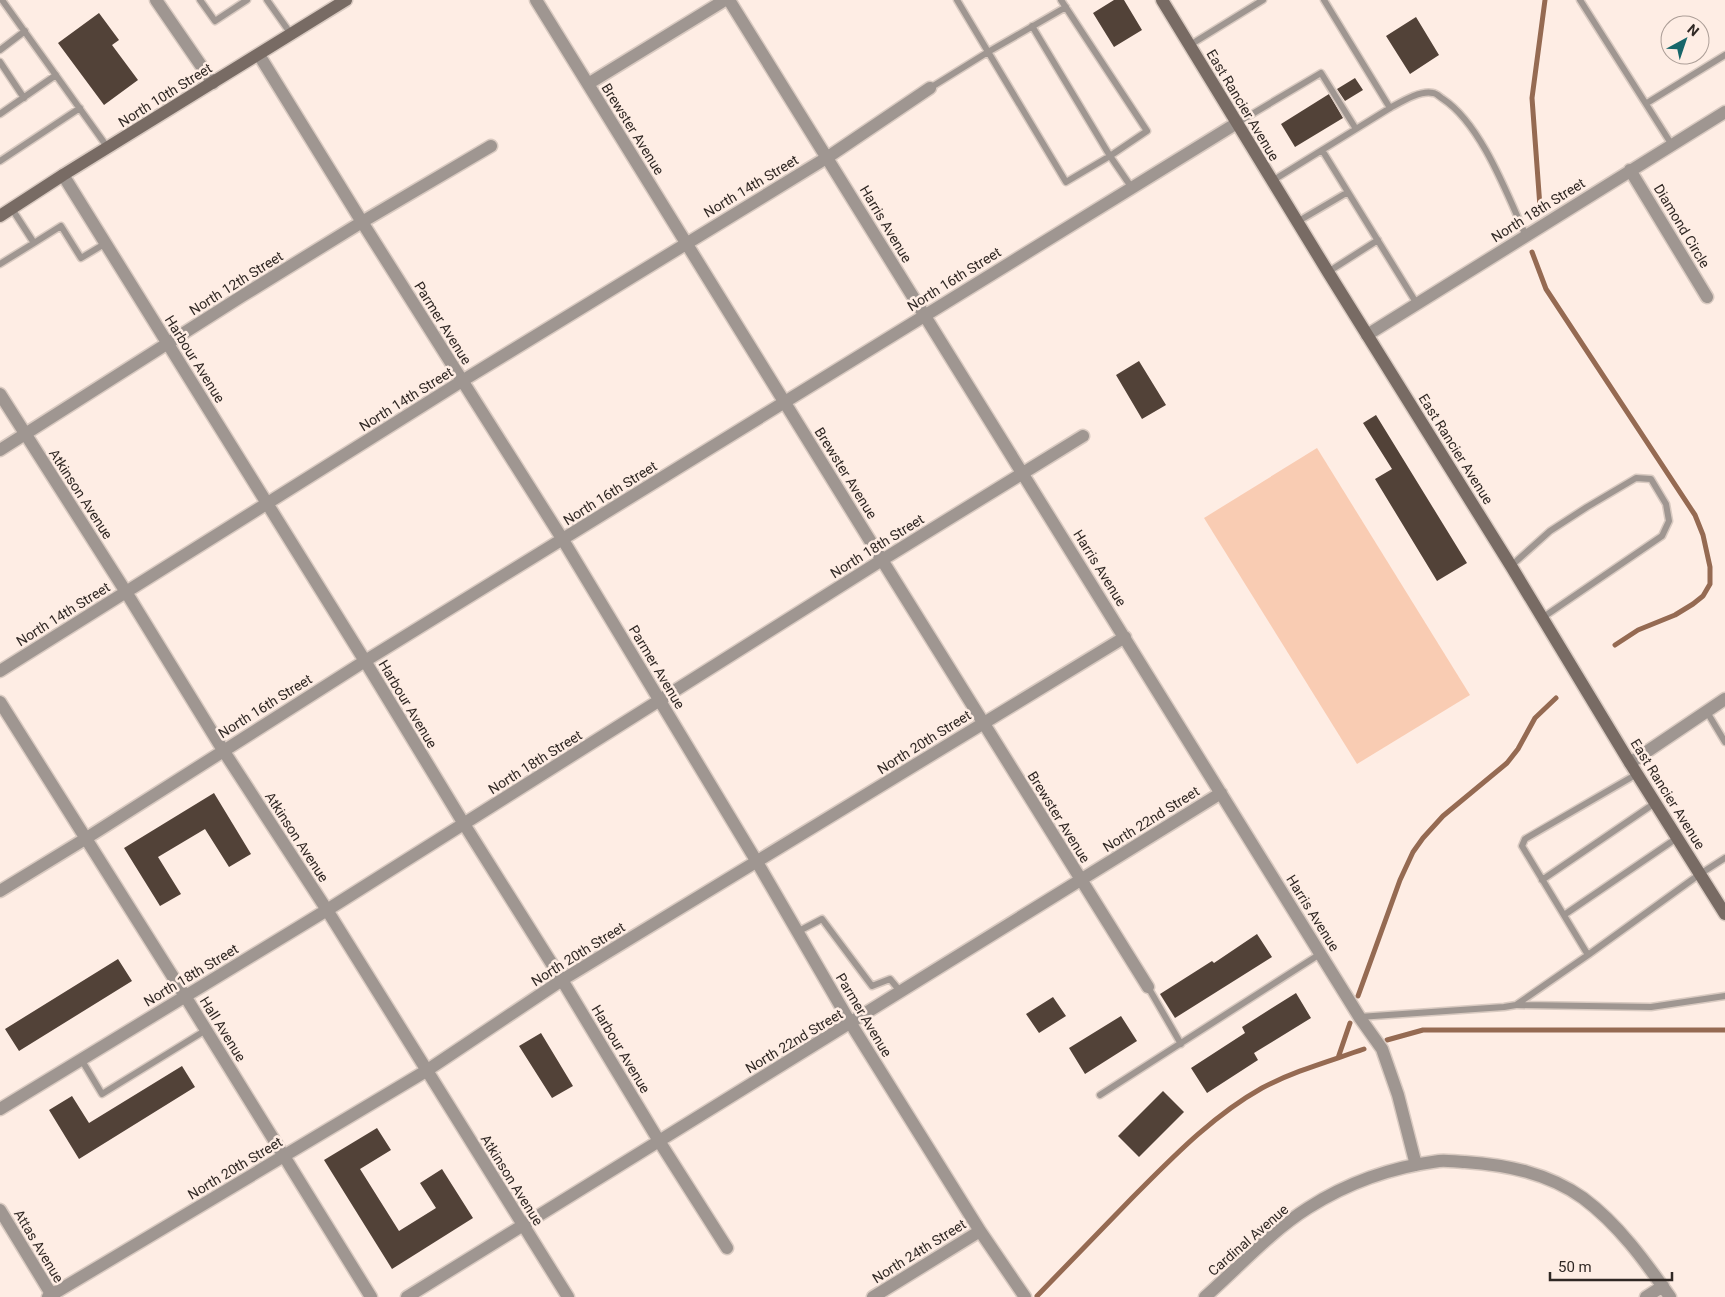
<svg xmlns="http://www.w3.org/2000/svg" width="1725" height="1297" font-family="Roboto,sans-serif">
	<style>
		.green { fill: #f9ccb3 }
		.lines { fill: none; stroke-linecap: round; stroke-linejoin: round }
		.stream { stroke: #956a52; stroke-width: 5 }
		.building { fill: #524238 }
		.lane-casing { stroke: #d9cac1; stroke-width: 9 }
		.street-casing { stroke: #d9cac1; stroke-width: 15 }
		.secondary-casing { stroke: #d9cac1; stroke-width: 15 }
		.lane { stroke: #9f9691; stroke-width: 6 }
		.street { stroke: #9f9691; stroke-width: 12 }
		.secondary { stroke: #786b64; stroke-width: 12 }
		.labels { text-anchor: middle; stroke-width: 5; stroke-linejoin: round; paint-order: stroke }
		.street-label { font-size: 14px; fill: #302824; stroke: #feede4 }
	</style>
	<rect width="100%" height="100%" fill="#feede4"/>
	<path class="green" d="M1317,448l153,247 -113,69 -153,-246z"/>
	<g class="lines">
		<path class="stream" d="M1540,207l-8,-109 13,-98
			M1532,252l14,37 149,226 8,20 7,32v17l-7,12 -10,8 -18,11 -37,15 -23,15
			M1358,996l42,-116 13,-28 10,-14 20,-22 64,-53 11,-14 17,-31 21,-20
			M1387,1040l36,-10h302
			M1338,1058l12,-35
			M1037,1296c31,-32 63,-65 95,-98 40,-40 80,-82 130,-110 32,-17 68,-27 102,-39"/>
	</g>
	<path class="building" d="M1114,0h10l18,30 -28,17 -21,-34z
		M99,13l20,27 -7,5 26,35 -34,25 -46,-62z
		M1416,17l23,38 -29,19 -24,-38z
		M1355,78l8,12 -18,11 -8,-12z
		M1329,94l14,24 -48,29 -14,-23z
		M1139,361l27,44 -24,14 -26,-44z
		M1376,415l91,148 -30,18 -62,-102 17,-10 -29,-46z
		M214,793l37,61 -22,13 -24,-38 -47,28 23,37 -21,12 -36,-58z
		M1257,934l15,23 -97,61 -15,-24 52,-33 2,2z
		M118,959l14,22 -113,70 -14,-22z
		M1296,993l15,25 -57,35 4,7 -51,33 -16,-25 54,-35 -3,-6z
		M1053,997l13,19 -27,17 -13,-19z
		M1121,1016l16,25 -52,33 -16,-26z
		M541,1033l32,53 -21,12 -33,-52z
		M182,1066l13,21 -116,72 -30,-49 23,-14 17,27z
		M1163,1091l21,21 -45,45 -21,-21z
		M377,1128l14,22 -31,19 39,62 37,-23 -16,-25 22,-14 31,49 -81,51 -68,-109z"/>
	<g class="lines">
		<g class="lane-casing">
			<path id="lane" d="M2,0l106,148
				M200,0l15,21 32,-21
				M267,0l24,34
				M957,0l109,182 44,-26 -78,-130
				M1061,0l86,131 -37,25 22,32
				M1580,0l92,145
				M1190,45l73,-45
				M0,50l25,-19
				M0,62l24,36
				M930,88l58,-36 78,-45
				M1647,103l78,-48
				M1390,108c11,-6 30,-18 43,-15 3,0 7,4 10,6 38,25 64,95 83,137
				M0,114l56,-39
				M1237,123l84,-50 35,56
				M1322,150l95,154
				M0,161l80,-53
				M1272,181l118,-73 -66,-108
				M1297,222l51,-30
				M34,243l27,-17 20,32 25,-15
				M0,264l34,-21 -22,-34
				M1328,272l50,-32
				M1511,566l39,-35 37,-24 49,-29 15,1 15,25 3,17 -7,15 -120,82
				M1707,712l18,30
				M1542,880l113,-77
				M1564,915l113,-77
				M797,932l25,-13 50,67 18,-7 10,12
				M1588,955l112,-81 25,-16
				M1148,987l33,57
				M1517,1005l134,2 74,-11
				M1359,1017l145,-10 12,-2 72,-50 -66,-109 3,-7 112,-65
				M81,1059l21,35 104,-64
				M1100,1095l220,-141"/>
		</g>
		<g class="street-casing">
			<path id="street" d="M156,0l57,83
				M536,0l346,560 266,427
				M729,0l631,1018 22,31 16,46 18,70
				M259,55l103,167 201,318 194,322 94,162 129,207 45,66
				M588,84l137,-84
				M1630,170l77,127
				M63,175l302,486 99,163 98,156 97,161 68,107
				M1367,335l358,-223
				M0,394l126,198 97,158 104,160 241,387
				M0,450l242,-154 120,-74 129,-76
				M0,671l462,-290 366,-224 102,-69
				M0,702l185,294 186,301
				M1630,763l95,-64
				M0,891l85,-52 280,-178 872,-538
				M0,1109l327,-199 555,-350 201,-124
				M0,1210l53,87
				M48,1297l378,-226 136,-91 563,-343
				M407,1297l814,-504
				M873,1297l107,-66
				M1205,1297c34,-30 65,-65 103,-89 39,-25 85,-41 131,-47 8,-1 17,1 26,1 42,3 83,11 118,36 35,26 62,63 87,99
				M1646,1297l17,-11"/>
		</g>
		<g class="secondary-casing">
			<path id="secondary" d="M1162,0l166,272 183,294 119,197 95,151
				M0,216l63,-41 283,-175"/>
		</g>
		<use href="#lane" class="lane"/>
		<use href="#street" class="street"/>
		<use href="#secondary" class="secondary"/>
	</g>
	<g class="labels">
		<g class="street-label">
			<text transform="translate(165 95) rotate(-32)" y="5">North 10th Street</text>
			<text transform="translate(1243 105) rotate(59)" y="5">East Rancier Avenue</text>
			<text transform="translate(633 129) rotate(58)" y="5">Brewster Avenue</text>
			<text transform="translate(751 186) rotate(-31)" y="5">North 14th Street</text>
			<text transform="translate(1538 210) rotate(-32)" y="5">North 18th Street</text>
			<text transform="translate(886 224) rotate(59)" y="5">Harris Avenue</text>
			<text transform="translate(1682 226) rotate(59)" y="5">Diamond Circle</text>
			<text transform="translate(954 279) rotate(-32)" y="5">North 16th Street</text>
			<text transform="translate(236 283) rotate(-32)" y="5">North 12th Street</text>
			<text transform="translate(443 323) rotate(58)" y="5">Parmer Avenue</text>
			<text transform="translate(195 359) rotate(58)" y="5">Harbour Avenue</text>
			<text transform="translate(406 399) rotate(-32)" y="5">North 14th Street</text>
			<text transform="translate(1456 449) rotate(58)" y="5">East Rancier Avenue</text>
			<text transform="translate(846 473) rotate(58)" y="5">Brewster Avenue</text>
			<text transform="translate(610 493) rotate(-32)" y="5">North 16th Street</text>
			<text transform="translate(81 494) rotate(57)" y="5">Atkinson Avenue</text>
			<text transform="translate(877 546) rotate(-32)" y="5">North 18th Street</text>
			<text transform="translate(1100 568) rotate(58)" y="5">Harris Avenue</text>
			<text transform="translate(63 614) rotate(-32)" y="5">North 14th Street</text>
			<text transform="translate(657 667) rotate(59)" y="5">Parmer Avenue</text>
			<text transform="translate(408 704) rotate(59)" y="5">Harbour Avenue</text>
			<text transform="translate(265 706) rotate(-32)" y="5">North 16th Street</text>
			<text transform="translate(924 742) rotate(-32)" y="5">North 20th Street</text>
			<text transform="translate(535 762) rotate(-32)" y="5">North 18th Street</text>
			<text transform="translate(1668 794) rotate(58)" y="5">East Rancier Avenue</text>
			<text transform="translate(1059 817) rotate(58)" y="5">Brewster Avenue</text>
			<text transform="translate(1151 819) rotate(-32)" y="5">North 22nd Street</text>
			<text transform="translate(297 837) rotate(57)" y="5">Atkinson Avenue</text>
			<text transform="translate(1313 913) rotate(58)" y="5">Harris Avenue</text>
			<text transform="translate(578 954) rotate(-32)" y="5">North 20th Street</text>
			<text transform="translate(191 975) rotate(-31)" y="5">North 18th Street</text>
			<text transform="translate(864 1015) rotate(59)" y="5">Parmer Avenue</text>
			<text transform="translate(223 1029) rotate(58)" y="5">Hall Avenue</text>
			<text transform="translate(794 1041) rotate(-31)" y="5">North 22nd Street</text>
			<text transform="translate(621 1049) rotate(59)" y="5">Harbour Avenue</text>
			<text transform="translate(235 1168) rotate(-31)" y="5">North 20th Street</text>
			<text transform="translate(512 1180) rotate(58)" y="5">Atkinson Avenue</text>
			<text transform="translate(1248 1240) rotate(-41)" y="5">Cardinal Avenue</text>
			<text transform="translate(39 1246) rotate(59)" y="5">Attas Avenue</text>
			<text transform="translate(919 1251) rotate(-32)" y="5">North 24th Street</text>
		</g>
	</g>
	<g transform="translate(1685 40) rotate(40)"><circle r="24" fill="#feede4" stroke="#ac9e97"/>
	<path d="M0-4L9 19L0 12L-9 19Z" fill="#17666a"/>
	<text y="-8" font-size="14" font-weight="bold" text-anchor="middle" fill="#302824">N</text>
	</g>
	<path d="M1550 1272v8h122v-8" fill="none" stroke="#302824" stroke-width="2.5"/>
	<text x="1558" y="1272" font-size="15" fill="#302824" stroke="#feede4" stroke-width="4" paint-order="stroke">50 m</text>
</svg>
